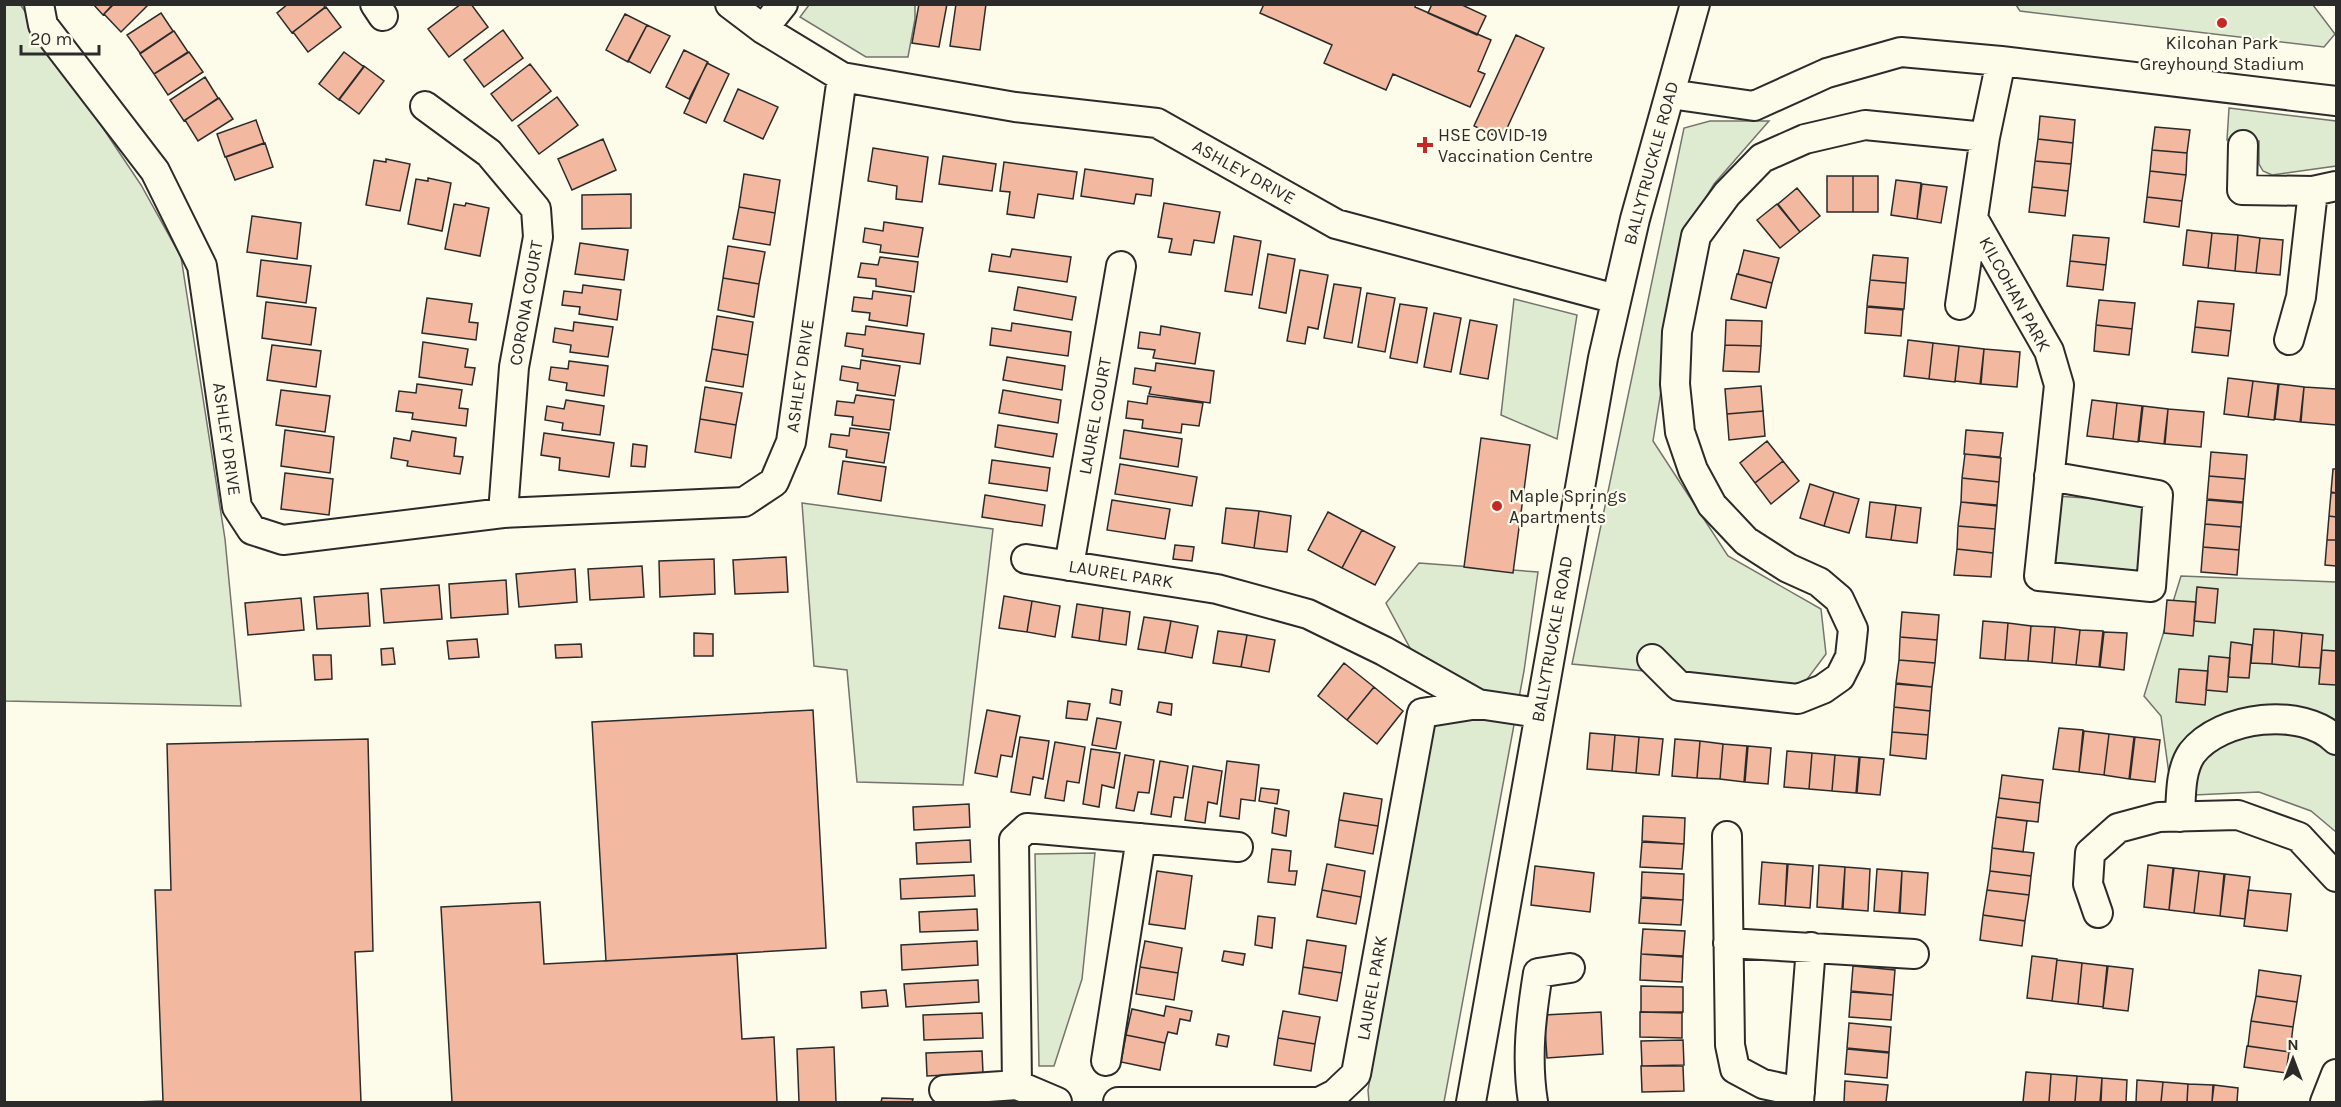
<svg xmlns="http://www.w3.org/2000/svg" width="2341" height="1107" font-family="Karla,sans-serif">
	<style>
		.green { fill: #deebd1; stroke: #74746e; stroke-width: 1.5 }
		.building { fill: #f2b8a0; stroke: #2b2b2b; stroke-width: 1.5 }
		.lines { fill: none; stroke-linecap: round; stroke-linejoin: round }
		.minor-casing { stroke: #2b2b2b; stroke-width: 32 }
		.minor { stroke: #fdfbea; stroke-width: 28 }
		.poi-dot { fill: #c62828; stroke: #fdfbea; stroke-width: 2 }
		.labels { text-anchor: middle; stroke-width: 4.5; stroke-linejoin: round; paint-order: stroke }
		.poi-label { font-size: 18px; fill: #2b2b2b; stroke: #fdfbea; text-anchor: start }
		.street-label { font-size: 18px; fill: #2b2b2b; stroke: #fdfbea }
	</style>
	<rect width="100%" height="100%" fill="#fdfbea"/>
	<path class="green" d="M20,4l121,181 40,72 44,282 16,167 -236,-5 -1,-696z
		M809,5h106v14l-7,38h-42l-66,-40z
		M2016,5h297l22,29 -11,13 -304,-36z
		M2229,108l107,13v45l-64,9 -9,-4 -4,-7v-23l-32,-1z
		M1710,121h59l-55,63 -27,45 -34,212 75,115 93,53 5,45 -24,32 -230,-22 112,-536z
		M1514,299l63,16 -20,124 -56,-24z
		M2056,496l87,6 -5,69 -86,-6z
		M802,503l191,26 -30,256 -106,-3 -10,-112 -33,-4z
		M1419,563l119,9 -14,99 -80,431h-75l-1,-12 67,-395 -49,-92z
		M2181,576l155,6v250l-25,-21 -52,-19 -87,4 -11,-80 -17,-20z
		M1095,853l-13,126 -28,87h-15l-4,-212z"/>
	<path class="building" d="M93,4h20l-10,11z
		M114,4h35l-28,28 -17,-18z
		M288,4h35l2,3 -33,26 -15,-20z
		M461,4h10l17,23 -39,30 -21,-28z
		M919,4h28l-8,43 -27,-4z
		M956,4h30l-6,46 -30,-4z
		M1264,4h152l-1,3 76,33 -13,31 7,3 -15,33 -77,-33 -7,16 -62,-27 8,-18 -72,-32z
		M1432,4h28l26,12 -9,19 -49,-22z
		M326,7l15,20 -33,25 -15,-20z
		M161,13l12,18 -33,22 -13,-18z
		M625,14l22,11 -19,37 -22,-12z
		M647,25l23,11 -20,37 -22,-12z
		M503,30l20,28 -39,29 -20,-27z
		M174,31l14,21 -34,22 -14,-20z
		M1516,35l28,13 -42,91 -28,-13z
		M684,50l24,12 -19,37 -23,-12z
		M189,52l14,20 -35,23 -14,-21z
		M344,52l20,15 -25,33 -20,-16z
		M707,63l22,11 -23,49 -22,-10z
		M530,64l21,27 -39,30 -21,-27z
		M364,66l20,15 -25,33 -20,-15z
		M205,77l13,21 -34,23 -14,-21z
		M738,89l40,18 -15,32 -39,-18z
		M557,97l21,28 -39,29 -21,-28z
		M219,98l14,21 -35,22 -13,-21z
		M2040,116l35,4 -2,23 -35,-4z
		M256,120l8,23 -39,14 -8,-23z
		M2155,127l35,3 -3,23 -35,-3z
		M603,139l13,31 -44,20 -14,-31z
		M2038,139l35,4 -2,21 -36,-3z
		M265,143l8,24 -38,13 -9,-23z
		M873,148l55,9 -6,45 -26,-3 1,-13 -29,-5z
		M2152,150l35,3 -1,22 -36,-4z
		M943,156l53,8 -4,27 -53,-7z
		M386,159l24,5 -10,47 -34,-6 8,-45 12,2z
		M2035,161l36,3 -3,27 -36,-4z
		M1004,162l73,10 -4,27 -35,-5 -4,24 -27,-4 3,-22 -10,-1z
		M1085,169l68,10 -2,17 -15,-2 -2,10 -53,-8z
		M2150,171l36,4 -4,26 -35,-4z
		M744,174l36,6 -5,33 -36,-6z
		M1827,176h26v36h-26z
		M1853,176h25v36h-25z
		M428,178l23,5 -9,48 -34,-7 8,-45 12,2z
		M1896,180l25,3 -4,36 -26,-4z
		M1922,184l25,3 -6,36 -24,-4z
		M2032,187l36,4 -3,25 -36,-4z
		M1797,188l23,28 -20,16 -22,-28z
		M631,194v34l-49,1v-34z
		M2147,197l35,4 -3,26 -35,-5z
		M466,203l23,5 -9,48 -35,-7 9,-45 11,2z
		M1164,203l56,9 -6,31 -20,-3 -3,15 -22,-3 3,-13 -14,-2z
		M1777,204l23,28 -20,16 -23,-28z
		M739,207l36,6 -5,32 -37,-6z
		M252,216l49,7 -4,36 -50,-7z
		M884,222l39,6 -5,29 -38,-5 1,-7 -18,-3 2,-14 18,3z
		M2187,230l25,3 -4,35 -25,-3z
		M2212,233l26,2 -3,36 -27,-3z
		M2073,235l36,3 -3,27 -36,-4z
		M2238,235l22,3 -4,35 -21,-2z
		M1234,236l27,5 -9,54 -27,-4z
		M2260,238l23,2 -3,35 -24,-2z
		M580,243l48,7 -4,30 -49,-6z
		M728,246l37,6 -6,32 -36,-6z
		M1012,249l59,8 -4,25 -78,-11 3,-17 18,3z
		M1744,250l35,8 -7,25 -34,-9z
		M1268,254l27,5 -9,54 -27,-5z
		M1873,255l35,3 -2,25 -36,-3z
		M880,257l38,5 -4,30 -38,-6v-7l-18,-2 3,-14 17,2z
		M261,260l50,6 -5,37 -49,-7z
		M2070,261l36,4 -3,25 -36,-4z
		M1300,270l28,5 -10,54 -10,-2 -3,17 -18,-3z
		M1737,274l35,9 -6,25 -35,-9z
		M723,278l36,6 -5,33 -36,-7z
		M1870,280l36,3 -2,26 -37,-3z
		M1334,284l27,4 -9,55 -28,-5z
		M583,285l38,5 -4,30 -38,-6 1,-7 -18,-2 2,-14 18,2z
		M1018,287l58,10 -4,23 -58,-10z
		M873,291l38,5 -4,30 -38,-6 1,-7 -18,-2 2,-14 18,2z
		M1367,293l28,5 -10,54 -27,-5z
		M427,298l45,6 -3,18 9,1 -2,17 -54,-7z
		M2099,300l36,3 -3,26 -36,-4z
		M2198,301l36,3 -3,27 -36,-4z
		M266,302l50,6 -5,37 -49,-7z
		M1400,304l27,4 -10,55 -27,-5z
		M1867,307l36,3 -2,26 -36,-3z
		M1434,313l27,5 -10,54 -27,-5z
		M717,316l36,6 -5,33 -36,-6z
		M1470,320l27,5 -9,54 -28,-5z
		M1726,320l36,1 -1,25 -36,-1z
		M574,322l39,5 -5,30 -38,-5 1,-7 -18,-3 2,-14 18,3z
		M1012,323l59,9 -3,24 -78,-11 2,-17 19,3z
		M2096,325l36,4 -3,26 -35,-4z
		M866,326l58,8 -4,30 -58,-8 1,-7 -18,-3 2,-13 18,2z
		M1161,326l39,7 -5,31 -42,-6 2,-8 -17,-2 2,-16 20,3z
		M2195,327l36,4 -3,25 -36,-4z
		M1908,340l25,3 -4,36 -25,-3z
		M423,342l45,7 -3,18 10,1 -3,17 -53,-8z
		M1933,343l26,3 -4,36 -26,-3z
		M272,345l49,6 -5,36 -49,-7z
		M1725,345l36,1 -2,26 -36,-1z
		M1959,346l25,3 -4,35 -25,-3z
		M712,349l36,6 -5,32 -37,-6z
		M1984,349l36,3 -3,35 -36,-3z
		M1007,357l58,9 -3,24 -59,-10z
		M861,360l39,6 -5,30 -38,-6 1,-7 -18,-3 2,-14 18,3z
		M569,361l39,5 -4,30 -38,-6 1,-7 -18,-3 2,-13 17,2z
		M1156,363l58,8 -4,32 -61,-9 2,-7 -18,-3 2,-16 20,3z
		M2228,378l25,3 -5,36 -24,-3z
		M2253,381l25,3 -4,36 -26,-3z
		M417,384l45,6 -3,18 9,1 -2,17 -54,-7 1,-6 -17,-2 3,-20 17,2z
		M2279,384l25,3 -4,35 -25,-3z
		M1761,386l2,25 -36,3 -2,-25z
		M705,387l37,6 -6,32 -36,-6z
		M2304,387l32,2v36l-35,-3z
		M281,390l49,6 -5,36 -49,-7z
		M1003,390l58,10 -3,23 -59,-10z
		M856,395l38,5 -4,30 -38,-5 1,-8 -18,-2 2,-14 17,2z
		M1148,396l55,7 -4,23 -17,-2 -1,9 -39,-5 1,-8 -17,-2 2,-17 19,3z
		M566,400l38,6 -4,29 -38,-5 1,-7 -18,-3 2,-14 17,3z
		M2092,400l25,3 -4,36 -26,-3z
		M2117,403l25,3 -4,36 -25,-3z
		M2143,406l25,3 -4,35 -25,-3z
		M2168,409l36,3 -3,35 -36,-3z
		M1763,411l2,25 -36,4 -2,-26z
		M700,419l36,6 -5,33 -36,-6z
		M998,425l59,9 -4,23 -58,-10z
		M850,428l39,5 -5,30 -38,-6 1,-7 -18,-3 2,-13 18,2z
		M285,430l49,7 -4,36 -49,-7z
		M1124,430l58,9 -4,28 -58,-9z
		M1966,430l37,3 -3,24 -36,-3z
		M412,431l44,7 -2,18 9,1 -3,17 -53,-8 1,-5 -17,-3 3,-20 16,3z
		M544,433l70,10 -5,34 -50,-7 1,-12 -19,-3z
		M1481,438l49,7 -17,128 -49,-6z
		M1767,441l16,20 -28,22 -15,-20z
		M633,444l14,2 -2,21 -14,-1z
		M2211,452l36,3 -2,24 -36,-3z
		M1965,454l36,4 -2,24 -37,-4z
		M992,460l58,8 -3,23 -58,-8z
		M843,461l43,6 -5,34 -43,-7z
		M1783,461l16,20 -28,23 -16,-21z
		M1120,464l77,13 -5,29 -77,-12z
		M2333,469h3v24l-5,-1z
		M285,473l48,6 -4,36 -48,-6z
		M2209,476l36,3 -2,23 -36,-3z
		M1962,478l37,4 -2,23 -36,-3z
		M1810,484l24,8 -10,34 -24,-8z
		M1834,492l25,7 -10,34 -25,-7z
		M2331,493h5v24l-7,-1z
		M985,495l60,10 -3,21 -60,-9z
		M1112,500l58,9 -5,30 -58,-9z
		M2207,500l36,3 -2,24 -36,-3z
		M1870,502l26,3 -5,35 -25,-3z
		M1961,502l36,4 -2,23 -37,-3z
		M1896,505l25,3 -4,35 -26,-3z
		M1226,508l33,3 -5,37 -32,-5z
		M1259,511l32,5 -4,36 -33,-4z
		M1328,512l34,18 -20,38 -34,-18z
		M2329,516l7,1v23h-9z
		M2205,524l36,3 -2,23 -36,-3z
		M1958,526l37,3 -2,24 -36,-4z
		M1362,530l33,17 -20,38 -33,-17z
		M2327,540h9v26l-11,-1z
		M1175,545l19,2 -2,14 -19,-2z
		M2203,547l36,3 -2,25 -36,-3z
		M1957,549l36,4 -2,24 -37,-2z
		M786,557l2,35 -53,2 -2,-34z
		M714,559l1,35 -55,3 -1,-36z
		M642,566l2,31 -54,3 -2,-31z
		M575,569l2,33 -58,5 -3,-33z
		M506,580l2,34 -57,4 -2,-34z
		M439,585l3,34 -58,4 -3,-34z
		M2197,587l21,2 -3,34 -21,-2z
		M368,593l2,33 -53,3 -3,-32z
		M1004,596l28,5 -5,31 -28,-4z
		M301,598l3,32 -56,5 -3,-32z
		M2167,600l29,2 -3,34 -29,-3z
		M1032,601l28,5 -5,31 -28,-5z
		M1077,604l26,4 -4,33 -27,-4z
		M1103,608l27,4 -4,33 -27,-4z
		M1902,612l37,3 -2,25 -37,-3z
		M1144,617l27,4 -6,32 -27,-4z
		M1171,621l27,5 -6,32 -27,-5z
		M1983,621l25,2 -3,37 -25,-2z
		M2008,623l23,3 -3,35 -23,-1z
		M2031,626l24,1 -3,36 -24,-2z
		M2055,627l25,3 -4,35 -24,-2z
		M2254,629l20,1 -2,34 -21,-1z
		M2080,630l23,1 -4,36 -23,-2z
		M2274,630l28,3 -3,34 -27,-3z
		M1218,631l29,4 -6,32 -28,-4z
		M2104,632l23,1 -3,37 -24,-3z
		M694,633l19,1v22h-19z
		M2302,633l21,2 -3,33 -21,-1z
		M1247,635l28,5 -6,32 -28,-5z
		M1900,637l37,3 -2,23 -36,-3z
		M477,639l2,18 -30,2 -2,-18z
		M2231,642l21,3 -3,33 -21,-1z
		M581,644l1,13 -26,1 -1,-13z
		M393,648l2,16 -13,1 -1,-16z
		M2322,650l14,1v34l-17,-1z
		M313,655h18l1,24 -17,1z
		M2209,656l21,2 -3,34 -21,-2z
		M1899,660l36,3 -3,24 -36,-4z
		M1344,663l30,24 -27,33 -29,-24z
		M2179,669l29,2 -3,34 -29,-3z
		M1896,684l36,3 -2,24 -36,-4z
		M1374,687l29,24 -26,33 -30,-24z
		M1112,689l10,2 -2,14 -10,-2z
		M1068,701l22,3 -3,16 -21,-2z
		M1159,702l13,2 -1,11 -14,-3z
		M1894,707l36,4 -2,24 -36,-3z
		M813,710l13,238 -220,13 -14,-239z
		M987,710l33,6 -8,41 -11,-2 -4,22 -22,-4z
		M1097,718l24,4 -5,27 -24,-4z
		M2059,728l24,2 -4,42 -26,-3z
		M2084,731l25,3 -5,41 -25,-3z
		M1892,732l36,3 -2,24 -36,-4z
		M1590,733l25,2 -3,36 -25,-2z
		M2109,734l25,3 -5,42 -25,-4z
		M1615,735l24,2 -3,36 -24,-2z
		M1020,737l29,4 -6,38 -10,-2 -3,18 -19,-3z
		M1639,737l24,2 -4,36 -23,-2z
		M2135,737l25,3 -5,42 -25,-3z
		M368,739l5,212 -18,1 6,150h-226l28,-1 -8,-211h16l-4,-146z
		M1675,739l25,2 -3,37 -25,-2z
		M1700,741l23,3 -3,35 -23,-1z
		M1055,742l30,5 -6,36 -12,-2 -3,20 -19,-3z
		M1723,744l24,2 -3,36 -24,-3z
		M1748,746l23,2 -3,36 -23,-2z
		M1091,749l29,4 -6,35 -12,-3 -3,22 -16,-3z
		M1787,751l25,2 -3,36 -25,-2z
		M1812,753l23,2 -3,36 -23,-2z
		M1125,755l29,5 -5,33 -11,-1 -4,19 -18,-3z
		M1835,755l24,2 -3,36 -24,-2z
		M1860,757l24,2 -4,36 -23,-2z
		M1160,761l28,5 -5,32 -9,-1 -3,20 -20,-3z
		M1227,761l32,4 -4,36 -14,-2 -2,20 -19,-3z
		M1193,766l29,5 -5,33 -9,-2 -3,21 -20,-3z
		M2002,775l41,5 -3,23 -41,-5z
		M1261,788l18,2 -2,14 -18,-3z
		M1344,793l38,6 -4,27 -39,-6z
		M1999,798l41,5 -2,19 -42,-5z
		M969,804l1,23 -56,3 -1,-23z
		M1275,808l14,3 -3,25 -14,-3z
		M1643,816l42,2 -1,26 -42,-3z
		M1996,817l31,4 -4,31 -31,-4z
		M1339,820l39,6 -5,28 -38,-7z
		M970,840l1,22 -54,2 -1,-21z
		M1642,842l42,2 -2,25 -42,-2z
		M1992,848l42,5 -3,23 -41,-5z
		M1272,849l19,2 -2,20h8l-2,14 -27,-3z
		M1762,862l25,2 -2,42 -26,-2z
		M1327,864l38,7 -4,26 -39,-7z
		M1788,864l25,2 -3,42 -25,-2z
		M1819,865l26,2 -3,42 -25,-2z
		M2148,865l25,3 -4,42 -25,-3z
		M1535,866l59,7 -4,39 -59,-7z
		M1845,867l25,2 -2,42 -25,-2z
		M2174,868l25,3 -5,42 -25,-3z
		M1877,869l25,2 -3,42 -25,-2z
		M1157,871l35,5 -7,53 -36,-5z
		M1902,871l26,2 -3,42 -25,-2z
		M1990,871l41,5 -2,19 -42,-5z
		M2199,871l25,3 -4,42 -26,-3z
		M1642,872l42,2 -1,26 -42,-3z
		M2225,874l25,3 -5,42 -25,-3z
		M974,875l1,21 -74,3 -1,-20z
		M1322,890l39,7 -5,27 -39,-7z
		M1987,890l42,5 -4,26 -42,-6z
		M2248,890l43,4 -4,37 -43,-5z
		M1641,898l42,2 -2,25 -42,-2z
		M540,902l4,62 193,-10 5,85 32,-2 3,65h-325l-11,-195z
		M977,909l1,21 -58,2 -1,-20z
		M1983,915l42,6 -3,25 -42,-6z
		M1258,916l17,2 -3,30 -17,-3z
		M1643,929l42,2 -2,25 -42,-2z
		M1307,940l39,6 -4,27 -39,-6z
		M977,941l1,24 -76,5 -1,-25z
		M1145,941l37,7 -4,25 -38,-6z
		M1224,951l21,3 -2,11 -21,-4z
		M1641,954l42,3 -1,25 -42,-2z
		M2032,956l25,3 -5,42 -25,-3z
		M2057,960l25,3 -4,41 -26,-3z
		M2082,963l25,3 -4,41 -25,-3z
		M1853,966l42,4 -2,25 -42,-4z
		M2108,966l25,3 -5,42 -25,-3z
		M1140,967l38,6 -4,27 -38,-6z
		M1303,967l39,6 -5,28 -38,-7z
		M2259,970l42,6 -4,26 -41,-6z
		M978,980l1,22 -73,5 -2,-23z
		M1641,986l42,1v25h-42z
		M886,990l2,16 -26,2 -1,-16z
		M1851,992l42,3 -2,25 -42,-3z
		M2256,996l41,6 -4,25 -42,-6z
		M1166,1006l26,5 -2,10 -10,-2 -3,15 -9,-2 -3,11 -39,-8 6,-26 32,7z
		M1283,1011l37,6 -5,27 -37,-6z
		M1601,1012l2,42 -56,4 -3,-43z
		M1640,1012l42,1v25l-42,-1z
		M982,1013l1,25 -59,2 -1,-25z
		M2251,1021l42,6 -3,25 -42,-6z
		M1849,1023l42,4 -2,25 -42,-4z
		M1218,1034l11,2 -2,11 -11,-2z
		M1126,1035l39,8 -5,27 -39,-8z
		M1278,1038l37,6 -4,27 -37,-6z
		M1683,1040l1,25 -42,1 -1,-25z
		M2247,1046l42,6 -3,21 -42,-6z
		M834,1047l2,55h-37l-2,-53z
		M1847,1049l42,4 -2,25 -42,-4z
		M982,1051l1,22 -56,3 -1,-23z
		M1641,1066h42l1,25 -42,1z
		M2026,1072l25,2 -2,28h-26z
		M2051,1074l26,2 -2,26h-26z
		M2077,1076l25,2 -2,24h-25z
		M2102,1078l25,2 -1,22h-25z
		M2137,1080l26,2 -2,20h-25z
		M1845,1081l43,4 -2,17h-42z
		M2163,1082l25,2 -1,18h-26z
		M2188,1084l25,1 -1,17h-25z
		M2214,1085l24,3 -1,14h-25z
		M882,1098l31,1 -1,3h-31z"/>
	<g class="lines">
		<g class="minor-casing">
			<path id="minor" d="M39,4l4,21 112,146 47,95 35,241 15,23 31,10 220,-27 241,-11 30,-20 17,-40 51,-365
				M375,4l8,12
				M730,4l33,25 79,48 173,30 142,16 179,101 280,75
				M763,29l20,-25
				M1670,94l84,12 73,-33 74,-21 100,9 335,40
				M425,106l64,47 47,56 2,28 -24,130 -11,146
				M2243,145l-1,45 71,1 23,-5
				M1974,220l75,131 10,34 -20,191 112,11 7,-92 -109,-19
				M1960,305l25,-168 16,-76
				M2289,340l12,-43 12,-106
				M1026,559l191,30 91,25 76,37 94,53 61,9
				M1069,566l52,-300
				M1652,659l27,27 119,13 25,-10 17,-12 10,-20 3,-28 -14,-30 -20,-17 -31,-14 -42,-27 -34,-36 -19,-35 -13,-38 -5,-48 2,-52 19,-96 31,-42 35,-36 43,-19 60,-14 120,12
				M2180,817c1,-21 0,-47 12,-64 29,-37 110,-47 144,-13
				M1727,836l3,209 5,24 28,15 37,8
				M2098,913l-10,-29 2,-31 28,-25 41,-11 79,-2 61,22 37,40
				M1728,943l186,11
				M1106,1061l35,-223
				M944,1090l73,-5
				M1057,1102l-40,-17 -3,-245 13,-12 211,19
				M1118,1102h201l16,-8 21,-20 66,-361 56,-9
				M1471,1102l132,-744 32,-139 60,-215
				M1533,1102c-7,-44 -2,-85 5,-129l32,-5
				M1799,1102l12,-155
				M2325,1102l11,-28"/>
		</g>
		<use href="#minor" class="minor"/>
	</g>
	<g class="poi-dot">
		<circle cx="2222" cy="23" r="6"/>
		<path d="M1422 136h6v6h6v6h-6v6h-6v-6h-6v-6h6z"/>
		<circle cx="1497" cy="506" r="6"/>
	</g>
	<g class="labels">
		<g class="poi-label">
			<text x="2222" y="49" text-anchor="middle">Kilcohan Park<tspan x="2222" dy="21">Greyhound Stadium</tspan></text>
			<text x="1438" y="141">HSE COVID-19<tspan x="1438" dy="21">Vaccination Centre</tspan></text>
			<text x="1509" y="502">Maple Springs<tspan x="1509" dy="21">Apartments</tspan></text>
		</g>
		<g class="street-label">
			<text transform="translate(1651 163) rotate(-75)" y="6">BALLYTRUCKLE ROAD</text>
			<text transform="translate(1244 172) rotate(29)" y="6">ASHLEY DRIVE</text>
			<text transform="translate(2015 294) rotate(61)" y="6">KILCOHAN PARK</text>
			<text transform="translate(526 303) rotate(-80)" y="6">CORONA COURT</text>
			<text transform="translate(800 376) rotate(-82)" y="6">ASHLEY DRIVE</text>
			<text transform="translate(1095 416) rotate(-80)" y="6">LAUREL COURT</text>
			<text transform="translate(227 439) rotate(82)" y="6">ASHLEY DRIVE</text>
			<text transform="translate(1121 574) rotate(9)" y="6">LAUREL PARK</text>
			<text transform="translate(1552 639) rotate(-80)" y="6">BALLYTRUCKLE ROAD</text>
			<text transform="translate(1372 988) rotate(-80)" y="6">LAUREL PARK</text>
		</g>
	</g>
	<rect width="2341" height="1107" fill="none" stroke="#2b2b2b" stroke-width="12"/>
	<g transform="translate(2293 1059)" stroke="#fdfbea" stroke-width="4.5" paint-order="stroke">
	<path d="M0-4.5L10 22L0 15L-10 22Z" fill="#2b2b2b"/>
	<text y="-9" font-size="16" font-weight="bold" text-anchor="middle" fill="#2b2b2b">N</text>
	</g>
	<path d="M21 45v9h78v-9" fill="none" stroke="#2b2b2b" stroke-width="3"/>
	<text x="30" y="45" font-size="18" fill="#2b2b2b" stroke="#fdfbea" stroke-width="4.5" paint-order="stroke">20 m</text>
</svg>
